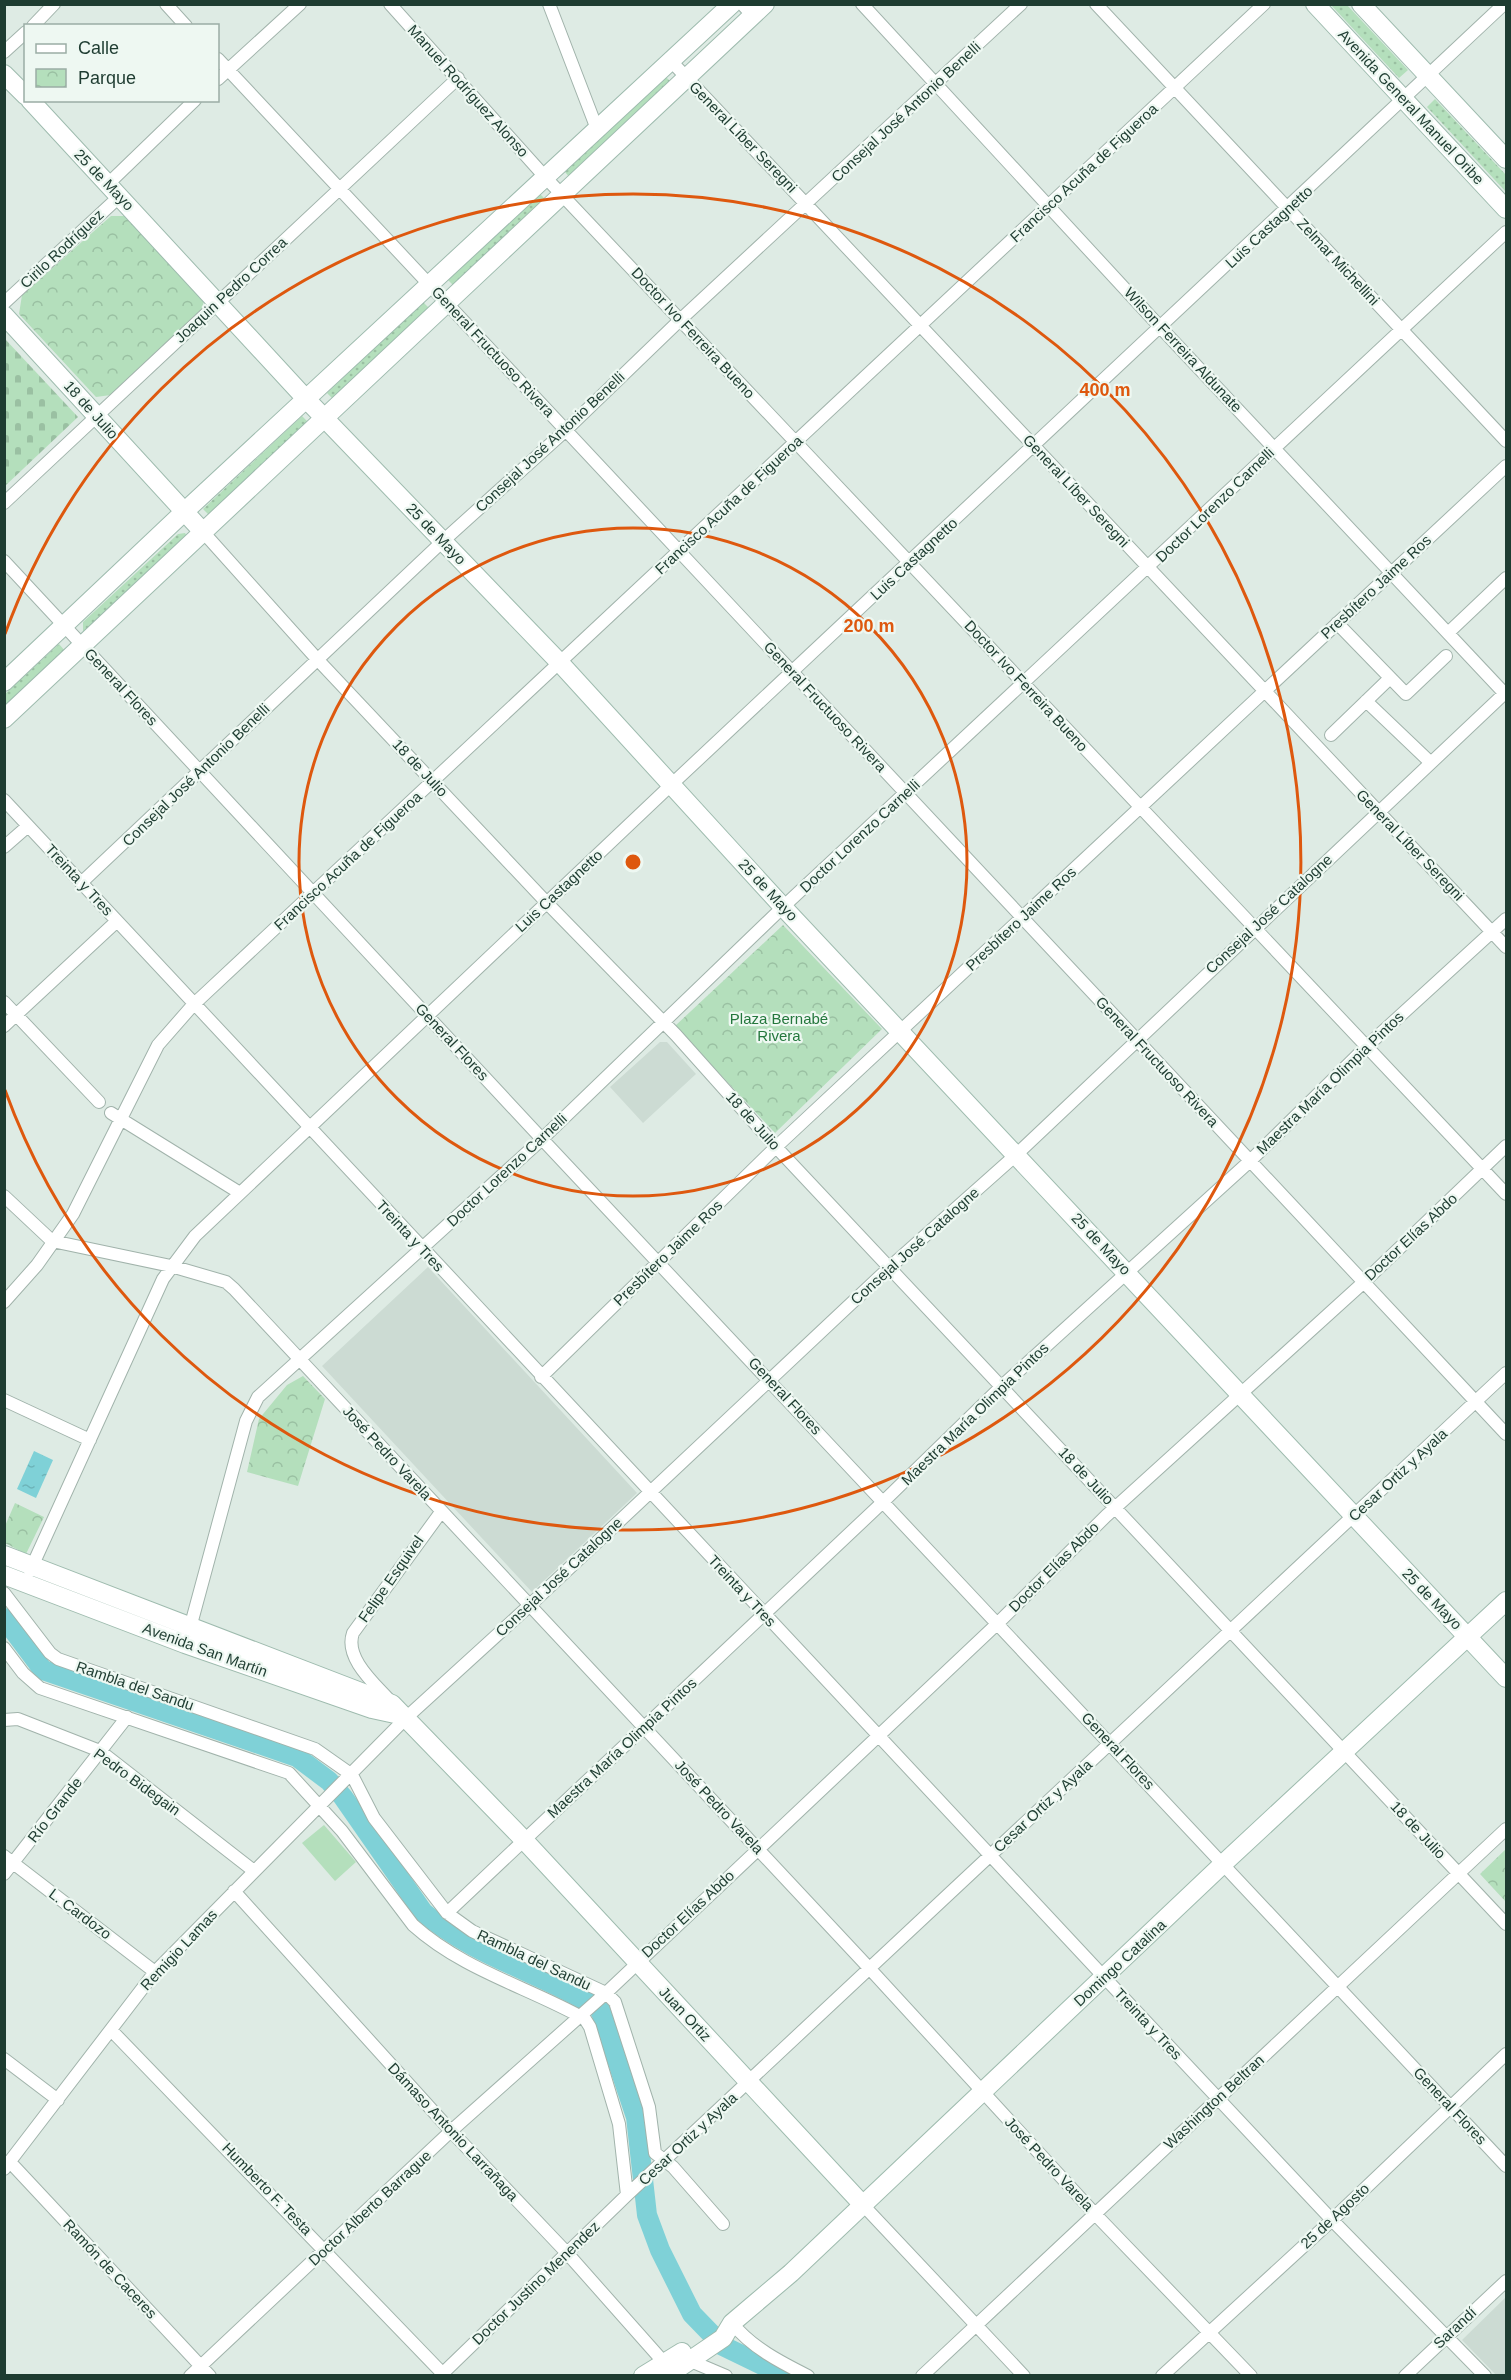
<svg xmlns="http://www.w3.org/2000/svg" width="1511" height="2380" font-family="Helvetica,sans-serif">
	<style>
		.built { fill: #ccdbd3 }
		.grass { fill: url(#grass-dots) }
		.cemetery { fill: url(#cemetery-stones) }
		.park { fill: url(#park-crowns) }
		.pitch { fill: #b4dfbc }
		.water { fill: url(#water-ripples) }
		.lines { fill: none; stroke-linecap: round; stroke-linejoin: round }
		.river { stroke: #7fd1d7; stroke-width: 20 }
		.street-casing { stroke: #a1b3ab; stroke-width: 14 }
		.secondary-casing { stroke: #9ebbae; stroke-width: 20 }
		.street { stroke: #fff; stroke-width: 12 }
		.secondary { stroke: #fff; stroke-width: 18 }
		.ring { fill: none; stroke: #de580e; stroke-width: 3 }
		.labels { text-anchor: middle; stroke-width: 4.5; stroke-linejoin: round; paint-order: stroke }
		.street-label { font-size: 15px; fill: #1e3c31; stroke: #eef8f2 }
		.park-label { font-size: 15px; fill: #24773d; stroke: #eef8f2 }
		.centre { fill: #de580e; stroke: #eef8f2; stroke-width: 3 }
		.ring-label { font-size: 18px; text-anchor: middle; font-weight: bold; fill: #de580e; stroke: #eef8f2; stroke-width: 4.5; stroke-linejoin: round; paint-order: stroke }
	</style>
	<defs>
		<pattern id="grass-dots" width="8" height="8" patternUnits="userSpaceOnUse" patternTransform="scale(1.5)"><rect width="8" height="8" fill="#b4dfbc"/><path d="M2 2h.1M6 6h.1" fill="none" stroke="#9ac0a2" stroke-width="1.8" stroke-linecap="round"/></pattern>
		<pattern id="cemetery-stones" width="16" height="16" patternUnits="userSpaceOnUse" patternTransform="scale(1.5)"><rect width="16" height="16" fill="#b4dfbc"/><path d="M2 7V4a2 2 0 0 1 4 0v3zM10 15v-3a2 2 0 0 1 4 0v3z" fill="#9ac0a2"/></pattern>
		<pattern id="park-crowns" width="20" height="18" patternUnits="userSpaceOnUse" patternTransform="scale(1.5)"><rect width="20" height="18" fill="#b4dfbc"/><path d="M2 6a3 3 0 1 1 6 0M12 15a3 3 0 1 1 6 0" fill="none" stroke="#9ac0a2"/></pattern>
		<pattern id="water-ripples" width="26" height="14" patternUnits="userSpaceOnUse" patternTransform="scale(1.5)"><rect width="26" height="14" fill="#7fd1d7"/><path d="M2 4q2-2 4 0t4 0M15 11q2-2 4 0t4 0" fill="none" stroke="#6db4b9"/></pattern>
	</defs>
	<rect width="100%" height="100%" fill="#deebe4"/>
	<path class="built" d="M660,1042h7l29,32 -53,49 -33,-36z
		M428,1267l209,226 -105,99 -210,-226z
		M1506,2297v78h-10l-34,-35z"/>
	<path class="grass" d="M1331,5h16l61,65 -9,8z
		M665,76l6,6 -101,96 -5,-6z
		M1435,99l71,76v17l-79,-85z
		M539,193l6,6 -91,87 -6,-6z
		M423,302l6,6 -96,91 -6,-6z
		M302,416l6,6 -99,93 -6,-6z
		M185,533l3,5 -103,94 -2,-1v-9l95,-88z
		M59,644l7,8 -61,58v-16z"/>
	<path class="cemetery" d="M5,339l73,78 -73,69z"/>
	<path class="park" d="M111,216h16l77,83 -2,12 -91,84 -15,2 -77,-83 3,-19z
		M783,925l99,104 -107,104 -100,-107z
		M303,1376l22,23 -27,87 -51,-14 12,-53 28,-34z
		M15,1503l29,14 -18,37 -21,-11v-17z
		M1506,1849v53l-26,-28z"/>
	<path class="pitch" d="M324,1825l32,37 -21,19 -33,-38z"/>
	<path class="water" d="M34,1451l19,9 -17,38 -19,-9z"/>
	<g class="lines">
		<path class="river" d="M4,1618l39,52 254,87 32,24 14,16 80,115c52,45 120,61 177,97l36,108 11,98 13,35 32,64 31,32 62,30"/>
		<g class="street-casing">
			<path id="street" d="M166,4l20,22
				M390,4l156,174 960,1016
				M549,4l48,125
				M742,4l11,12
				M862,4l299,324 345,367
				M1096,4l410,437
				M33,26l21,-22
				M4,52l22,-20
				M218,59l1288,1375
				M671,61l835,886
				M218,79l82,-75
				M108,184l87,-84
				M4,303l116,-107
				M4,503l454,-425
				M204,533l113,126 230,244 129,132 100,112 730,777
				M4,561l538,578 964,1027
				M1337,623l69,71 40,-38
				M1449,632l57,-54
				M1366,701l64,61
				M1331,735l58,-56
				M4,800l1101,1178 227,242 153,156
				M4,847l24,-21
				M81,883l362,-342 123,-111 114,-110 341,-316
				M4,1002l95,100
				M4,1026l113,-105
				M111,1113l129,80
				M4,1196l48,45 119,25 55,16 8,7 636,680 225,245 156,162
				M4,1302l33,-37 36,-51 85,-169 35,-40 1071,-1001
				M541,1377l235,-230 730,-681
				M4,1400l86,40
				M30,1571l133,-292 32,-43 476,-451 833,-781
				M4,1593l46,60 8,6 257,90 37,26 22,43 73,95 25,18 134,62 9,9 34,105 6,46 18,14 50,57
				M190,1628l56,-207 12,-24 284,-258 241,-232 723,-675
				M4,1648l19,25 17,15 249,85 53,58 71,94c50,45 115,62 172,94l5,8 29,97 8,71
				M390,1701c-15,-17 -46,-43 -37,-68l88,-121
				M4,1720l14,-1 82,32 154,120
				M4,1856l151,116
				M4,1874l123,-157
				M234,1891l217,240 116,122 101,114
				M447,1913l437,-412 118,-115 248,-225 117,-115 139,-127
				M112,2031l333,345
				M4,2059l54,41
				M10,2162l200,214
				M4,2169l151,-197 252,-255 123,-112 360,-338 127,-113 489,-462
				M863,2205l161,171
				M732,2323c19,24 48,39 76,53
				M686,2359l40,17
				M190,2376l261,-245 155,-138 392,-370 108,-107 258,-234 142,-136
				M440,2376l187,-181 879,-822
				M922,2376l584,-547
				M1162,2376l170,-156 174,-166
				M1405,2376l101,-95"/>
		</g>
		<g class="secondary-casing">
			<path id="secondary" d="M1315,4l191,205
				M1361,4l145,155
				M4,74l22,22
				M30,100l277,300 254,264 222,243 723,771
				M4,315l200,218
				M4,682l180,-170 548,-508
				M4,719l761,-715
				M4,1555l388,149 132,136 339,365
				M4,1575l181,69 187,65 23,5
				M643,2376l39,-24
				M667,2376l56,-38 9,-15 59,-50 433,-410 282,-262"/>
		</g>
		<use href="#street" class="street"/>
		<use href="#secondary" class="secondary"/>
	</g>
	<g class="ring">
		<circle cx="633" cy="862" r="334"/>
		<path d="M5 634A668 668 0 1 1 5 1090"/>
	</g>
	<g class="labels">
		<g class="street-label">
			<text transform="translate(468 91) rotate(48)" y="5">Manuel Rodríguez Alonso</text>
			<text transform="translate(1411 107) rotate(47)" y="5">Avenida General Manuel Oribe</text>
			<text transform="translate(906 112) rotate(-43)" y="5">Consejal José Antonio Benelli</text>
			<text transform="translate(743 137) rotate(46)" y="5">General Líber Seregni</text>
			<text transform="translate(1084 173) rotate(-43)" y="5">Francisco Acuña de Figueroa</text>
			<text transform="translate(104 180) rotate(46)" y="5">25 de Mayo</text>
			<text transform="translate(1269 227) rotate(-43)" y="5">Luis Castagnetto</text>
			<text transform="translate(62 249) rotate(-43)" y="5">Cirilo Rodríguez</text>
			<text transform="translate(1338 262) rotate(47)" y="5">Zelmar Michellini</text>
			<text transform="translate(231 290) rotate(-43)" y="5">Joaquin Pedro Correa</text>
			<text transform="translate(693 333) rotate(47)" y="5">Doctor Ivo Ferreira Bueno</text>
			<text transform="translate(1183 350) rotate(47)" y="5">Wilson Ferreira Aldunate</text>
			<text transform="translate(493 352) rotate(47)" y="5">General Fructuoso Rivera</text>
			<text transform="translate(91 410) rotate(48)" y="5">18 de Julio</text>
			<text transform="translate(550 442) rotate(-43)" y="5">Consejal José Antonio Benelli</text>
			<text transform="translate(1076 491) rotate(47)" y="5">General Líber Seregni</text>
			<text transform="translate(729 505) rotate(-43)" y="5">Francisco Acuña de Figueroa</text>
			<text transform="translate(1215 505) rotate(-44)" y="5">Doctor Lorenzo Carnelli</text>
			<text transform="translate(436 534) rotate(46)" y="5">25 de Mayo</text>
			<text transform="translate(914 559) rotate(-43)" y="5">Luis Castagnetto</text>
			<text transform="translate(1376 587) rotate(-43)" y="5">Presbítero Jaime Ros</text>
			<text transform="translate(1026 686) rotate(47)" y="5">Doctor Ivo Ferreira Bueno</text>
			<text transform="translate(121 687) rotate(47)" y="5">General Flores</text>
			<text transform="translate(825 707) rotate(47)" y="5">General Fructuoso Rivera</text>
			<text transform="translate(420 768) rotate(47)" y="5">18 de Julio</text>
			<text transform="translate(196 775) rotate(-44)" y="5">Consejal José Antonio Benelli</text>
			<text transform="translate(860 836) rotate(-43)" y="5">Doctor Lorenzo Carnelli</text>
			<text transform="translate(1410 845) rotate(46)" y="5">General Líber Seregni</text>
			<text transform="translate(348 861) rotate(-43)" y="5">Francisco Acuña de Figueroa</text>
			<text transform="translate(79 880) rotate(47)" y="5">Treinta y Tres</text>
			<text transform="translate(768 890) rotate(47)" y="5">25 de Mayo</text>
			<text transform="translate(559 891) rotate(-43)" y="5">Luis Castagnetto</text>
			<text transform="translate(1269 914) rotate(-43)" y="5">Consejal José Catalogne</text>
			<text transform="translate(1021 919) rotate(-43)" y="5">Presbítero Jaime Ros</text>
			<text transform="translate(452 1042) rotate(47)" y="5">General Flores</text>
			<text transform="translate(1157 1062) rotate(47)" y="5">General Fructuoso Rivera</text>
			<text transform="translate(1330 1083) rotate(-44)" y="5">Maestra María Olimpia Pintos</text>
			<text transform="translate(753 1121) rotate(48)" y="5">18 de Julio</text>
			<text transform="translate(507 1170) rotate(-43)" y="5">Doctor Lorenzo Carnelli</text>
			<text transform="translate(410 1236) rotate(47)" y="5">Treinta y Tres</text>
			<text transform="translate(1411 1237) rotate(-43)" y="5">Doctor Elías Abdo</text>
			<text transform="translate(1101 1244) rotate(47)" y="5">25 de Mayo</text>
			<text transform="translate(915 1246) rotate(-42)" y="5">Consejal José Catalogne</text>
			<text transform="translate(668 1253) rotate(-44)" y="5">Presbítero Jaime Ros</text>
			<text transform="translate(785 1396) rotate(47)" y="5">General Flores</text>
			<text transform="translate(975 1414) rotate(-44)" y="5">Maestra María Olimpia Pintos</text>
			<text transform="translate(387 1453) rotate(47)" y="5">José Pedro Varela</text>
			<text transform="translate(1398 1475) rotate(-43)" y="5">Cesar Ortiz y Ayala</text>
			<text transform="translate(1086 1476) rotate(47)" y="5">18 de Julio</text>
			<text transform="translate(1054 1567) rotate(-45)" y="5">Doctor Elías Abdo</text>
			<text transform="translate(559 1577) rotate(-43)" y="5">Consejal José Catalogne</text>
			<text transform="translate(391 1579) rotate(-55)" y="5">Felipe Esquivel</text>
			<text transform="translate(742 1591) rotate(47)" y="5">Treinta y Tres</text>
			<text transform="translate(1432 1599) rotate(46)" y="5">25 de Mayo</text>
			<text transform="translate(205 1650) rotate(20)" y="5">Avenida San Martín</text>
			<text transform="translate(135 1686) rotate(19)" y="5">Rambla del Sandu</text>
			<text transform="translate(622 1748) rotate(-43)" y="5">Maestra María Olimpia Pintos</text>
			<text transform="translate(1118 1751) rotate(47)" y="5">General Flores</text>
			<text transform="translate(137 1782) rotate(36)" y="5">Pedro Bidegain</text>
			<text transform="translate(1043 1806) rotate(-43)" y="5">Cesar Ortiz y Ayala</text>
			<text transform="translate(719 1807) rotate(47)" y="5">José Pedro Varela</text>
			<text transform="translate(55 1810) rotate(-52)" y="5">Río Grande</text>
			<text transform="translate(1418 1830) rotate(47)" y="5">18 de Julio</text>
			<text transform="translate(80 1914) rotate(37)" y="5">L. Cardozo</text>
			<text transform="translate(688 1914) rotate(-43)" y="5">Doctor Elías Abdo</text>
			<text transform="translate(179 1950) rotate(-47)" y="5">Remigio Lamas</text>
			<text transform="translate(534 1960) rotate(25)" y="5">Rambla del Sandu</text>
			<text transform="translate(1120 1963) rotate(-43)" y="5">Domingo Catalina</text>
			<text transform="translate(685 2014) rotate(47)" y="5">Juan Ortiz</text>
			<text transform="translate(1148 2024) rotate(47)" y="5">Treinta y Tres</text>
			<text transform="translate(1214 2102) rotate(-43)" y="5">Washington Beltran</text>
			<text transform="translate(1450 2106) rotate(47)" y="5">General Flores</text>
			<text transform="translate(453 2132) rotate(47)" y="5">Dámaso Antonio Larrañaga</text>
			<text transform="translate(688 2139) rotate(-43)" y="5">Cesar Ortiz y Ayala</text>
			<text transform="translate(1049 2164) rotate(47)" y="5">José Pedro Varela</text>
			<text transform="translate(267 2189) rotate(46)" y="5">Humberto F. Testa</text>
			<text transform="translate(370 2208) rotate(-43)" y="5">Doctor Alberto Barrague</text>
			<text transform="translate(1335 2216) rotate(-43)" y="5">25 de Agosto</text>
			<text transform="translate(110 2269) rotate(47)" y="5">Ramón de Caceres</text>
			<text transform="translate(536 2283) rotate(-44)" y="5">Doctor Justino Menendez</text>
			<text transform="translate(1455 2328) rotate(-43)" y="5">Sarandí</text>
		</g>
		<g class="park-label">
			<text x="779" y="1024">Plaza Bernabé<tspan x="779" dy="17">Rivera</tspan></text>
		</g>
	</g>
	<circle cx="633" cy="862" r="9" class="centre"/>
	<g class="ring-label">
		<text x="1105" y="396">400 m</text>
		<text x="869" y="632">200 m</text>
	</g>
	<rect width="1511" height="2380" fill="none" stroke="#1e3c31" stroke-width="12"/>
	<rect x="24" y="24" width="195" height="78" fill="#eef8f2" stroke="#9bada5" stroke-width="1.5"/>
	<rect x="36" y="44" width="30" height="9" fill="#ffffff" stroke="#9bada5" stroke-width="1.5"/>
	<text x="78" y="54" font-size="18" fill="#1e3c31">Calle</text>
	<rect x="36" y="69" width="30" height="18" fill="url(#park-crowns)" stroke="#9bada5" stroke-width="1.5"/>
	<text x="78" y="84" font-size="18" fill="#1e3c31">Parque</text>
</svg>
